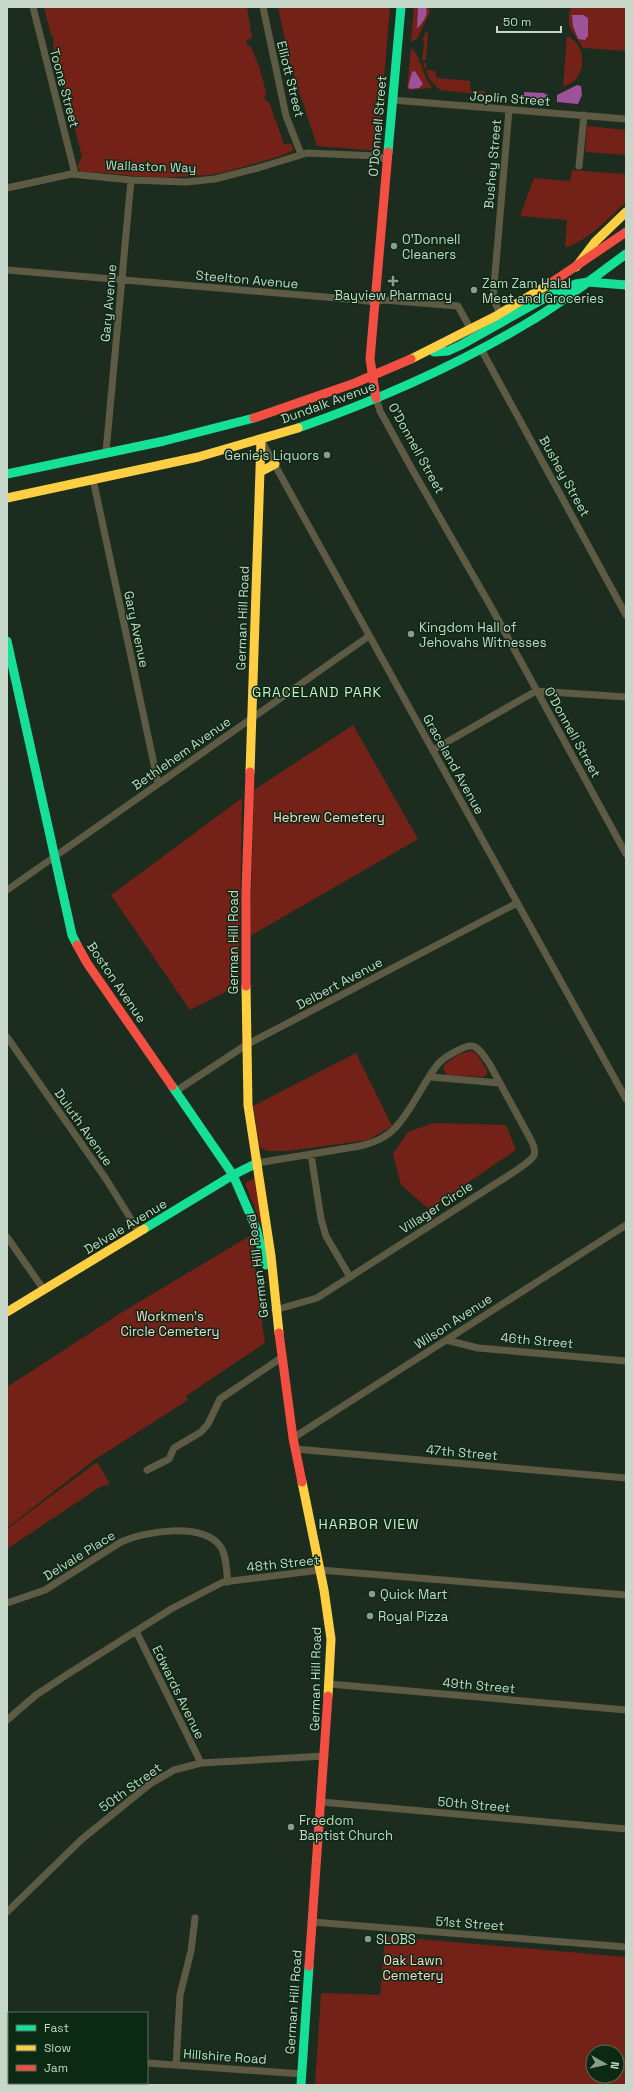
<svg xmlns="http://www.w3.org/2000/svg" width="633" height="2092" font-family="'Space Grotesk',sans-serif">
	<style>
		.green { fill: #742117; fill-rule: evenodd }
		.water { fill: #9e5299 }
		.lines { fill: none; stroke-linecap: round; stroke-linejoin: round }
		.street { stroke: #5e5b44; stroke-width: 7 }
		.fast { stroke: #16e098; stroke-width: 9 }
		.slow { stroke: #ffcf43; stroke-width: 9 }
		.jam { stroke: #f24e42; stroke-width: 9 }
		.poi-dot { fill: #8a9c8e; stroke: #0b2913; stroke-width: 1.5 }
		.labels { text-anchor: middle; stroke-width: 3; stroke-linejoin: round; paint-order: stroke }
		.street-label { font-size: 13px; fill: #c6d7c9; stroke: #0b2913 }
		.poi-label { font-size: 13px; fill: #c6d7c9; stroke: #0b2913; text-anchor: start }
		.park-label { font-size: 13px; fill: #f6d6d1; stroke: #0b2913 }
		.neighbourhood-label { font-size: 14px; letter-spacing: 1px; fill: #c9eccf; stroke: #0b2913 }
	</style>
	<rect width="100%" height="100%" fill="#1c2d20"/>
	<path class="green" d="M44,7h203l5,31 -5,2v5l4,2 8,19 8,29 -3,1 2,5 3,1 15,42h7l3,6 -13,6 -56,16 -16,3 -50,3 -79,-7 -3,-4 5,-11 -29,-110 1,-9 -3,-2z
		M278,7h112l-12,144 -61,-5 -28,-86z
		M414,7h14l2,5 -13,27 -6,3z
		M571,7h55v44l-43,-3c-9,-17 -19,-20 -12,-41z
		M426,32h2l-2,28h-4l2,-15 -1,-7z
		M567,36c22,9 20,46 -4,50z
		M411,48c9,6 12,29 21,40l-25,2z
		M423,63h3v7l9,1 2,7 33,3v9l15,1 1,4 -46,-5 -10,-10z
		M587,126l39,4v25l-41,-3z
		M626,166v36c-14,13 -41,42 -61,45l2,-27 -47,-4 14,-38 36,3 2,-11 53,4z
		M353,725l65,114 -168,97 4,-146z
		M242,798l-3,187 -49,25 -79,-115z
		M470,1051l6,2 11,17v4l-4,3 -36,-2 -3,-4v-6l15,-11z
		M356,1053l36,73 -24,14 -80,11h-21l-7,-4 -7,-41z
		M433,1123l73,2 10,25 -87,59 -28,-24 -8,-31 15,-22z
		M255,1178l7,49 -17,-44z
		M253,1234l4,53 8,56 -79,53 2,4 -94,60 -87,68v-141l117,-76z
		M97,1462l13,22 -10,3 -93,62v-20z
		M385,1936l241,21v128h-311l6,-92 59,2zM593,2052h24v24h-24z"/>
	<path class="water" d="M418,7h8c3,9 -4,16 -9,22z
		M572,15h11l5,3v18l-3,4 -7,-1 -5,-13z
		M415,71l8,13 -4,4 -8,1 -3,-2 4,-15z
		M577,85l4,1 1,9 -4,9 -21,-2v-7z
		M524,92l20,1 5,3v4l-4,3 -21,-6z"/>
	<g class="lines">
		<path class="street" d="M33,7l42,167
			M263,7l23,109 15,38
			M392,100l234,19
			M579,166l5,-51
			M7,188l64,-14 60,6 55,2 29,-3 43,-11 49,-15 71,3 9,4
			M7,270l353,30 14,2 10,-2 74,6 13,24
			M500,314l-7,-16 16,-188
			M481,349l145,266
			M376,398l4,13 32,58 78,136 136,249
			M261,440l365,659
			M106,452l25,-272
			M93,479l65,304
			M433,750l103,-59 90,6
			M7,890l362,-254
			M7,1037l99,142 33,53
			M430,1077l70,6
			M176,1091l70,-46 271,-142
			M311,1154l10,65 5,17 24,41
			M257,1163l103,-17c13,-3 26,-8 35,-18 18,-19 27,-44 43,-64 5,-6 30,-22 37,-17 6,3 10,11 14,16l42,77c9,18 0,19 -14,30l-200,128 -42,12
			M7,1237l37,53
			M446,1340l32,8 148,13
			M293,1438l333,-213
			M295,1449l331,29
			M147,1470l22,-11 5,-11 27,-16 7,-8 12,-25 61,-41
			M7,1603l38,-13 76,-48c24,-11 81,-20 99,4 7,9 6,25 8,36
			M136,1631l65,132
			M329,1684l297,26
			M7,1720l29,-25 32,-21 103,-65 52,-27 97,-12 306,25
			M321,1802l305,27
			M7,1912l75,-73 68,-55 24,-14 27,-7 124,-7
			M312,1922l314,25
			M147,2063l155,11
			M176,2065l4,-70 11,-44 4,-33
			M64,2085l2,-2"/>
		<path class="fast" d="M388,152l13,-145
			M434,352l14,-1 13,-6 91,-51 24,-10 12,-2 38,3
			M298,428c80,-28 158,-62 231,-106 34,-20 65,-45 97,-68
			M7,474l157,-33 90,-23
			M7,641l65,294 5,10
			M172,1086l61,89 23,53 10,37
			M144,1229l89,-54 24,-12
			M301,2085l8,-119"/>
		<path class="slow" d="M576,267l19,-25 31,-30
			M411,359l85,-43 55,-33
			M260,472l15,-8
			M7,498l191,-41 100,-29
			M250,772l11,-332
			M246,986l2,119 23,151 8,77
			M7,1312l137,-83
			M302,1482l22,108 7,49 -3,57"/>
		<path class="jam" d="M551,283l75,-51
			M376,398l-6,-39 18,-207
			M254,418l101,-35 56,-24
			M77,945l10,18 85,123
			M246,986v-93l4,-121
			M279,1333l14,105 9,44
			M309,1966l19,-270"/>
	</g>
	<g class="poi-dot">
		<circle cx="394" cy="246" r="4"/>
		<path d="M391 275h4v4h4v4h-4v4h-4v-4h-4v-4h4z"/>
		<circle cx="474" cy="290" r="4"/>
		<circle cx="327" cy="455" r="4"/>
		<circle cx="411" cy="634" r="4"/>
		<circle cx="372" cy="1594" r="4"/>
		<circle cx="370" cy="1616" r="4"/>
		<circle cx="291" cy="1827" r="4"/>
		<circle cx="368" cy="1939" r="4"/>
	</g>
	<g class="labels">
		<g class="street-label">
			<text transform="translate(291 79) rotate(76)" y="5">Elliott Street</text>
			<text transform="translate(65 88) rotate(75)" y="5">Toone Street</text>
			<text transform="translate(510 98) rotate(4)" y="5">Joplin Street</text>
			<text transform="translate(377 126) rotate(-85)" y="5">O'Donnell Street</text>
			<text transform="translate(492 164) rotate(-85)" y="5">Bushey Street</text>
			<text transform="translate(151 166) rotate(2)" y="5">Wallaston Way</text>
			<text transform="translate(247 279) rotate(5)" y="5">Steelton Avenue</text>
			<text transform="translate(108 303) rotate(-85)" y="5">Gary Avenue</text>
			<text transform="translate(328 402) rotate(-20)" y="5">Dundalk Avenue</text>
			<text transform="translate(417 448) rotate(61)" y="5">O'Donnell Street</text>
			<text transform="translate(565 476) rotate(61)" y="5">Bushey Street</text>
			<text transform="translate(242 618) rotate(-88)" y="5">German Hill Road</text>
			<text transform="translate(137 629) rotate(78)" y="5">Gary Avenue</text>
			<text transform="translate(573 732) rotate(61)" y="5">O'Donnell Street</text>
			<text transform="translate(181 753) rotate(-35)" y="5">Bethlehem Avenue</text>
			<text transform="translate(454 764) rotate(61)" y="5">Graceland Avenue</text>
			<text transform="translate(233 942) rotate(-90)" y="5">German Hill Road</text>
			<text transform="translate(117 982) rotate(56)" y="5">Boston Avenue</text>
			<text transform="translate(339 983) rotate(-28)" y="5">Delbert Avenue</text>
			<text transform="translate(84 1127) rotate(55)" y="5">Duluth Avenue</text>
			<text transform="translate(436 1207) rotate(-33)" y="5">Villager Circle</text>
			<text transform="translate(125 1226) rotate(-31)" y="5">Delvale Avenue</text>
			<text transform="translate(257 1266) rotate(-97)" y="5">German Hill Road</text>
			<text transform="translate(453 1321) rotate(-33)" y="5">Wilson Avenue</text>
			<text transform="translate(537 1340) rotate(5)" y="5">46th Street</text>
			<text transform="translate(462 1452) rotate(5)" y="5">47th Street</text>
			<text transform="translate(79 1555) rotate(-32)" y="5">Delvale Place</text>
			<text transform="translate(283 1563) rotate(-6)" y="5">48th Street</text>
			<text transform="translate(315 1679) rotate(-89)" y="5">German Hill Road</text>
			<text transform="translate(479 1685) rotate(5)" y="5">49th Street</text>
			<text transform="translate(179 1692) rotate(64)" y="5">Edwards Avenue</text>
			<text transform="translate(130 1787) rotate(-36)" y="5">50th Street</text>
			<text transform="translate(474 1804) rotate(5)" y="5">50th Street</text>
			<text transform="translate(470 1923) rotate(4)" y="5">51st Street</text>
			<text transform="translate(293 2002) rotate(-86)" y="5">German Hill Road</text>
			<text transform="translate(225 2056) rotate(4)" y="5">Hillshire Road</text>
		</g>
		<g class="poi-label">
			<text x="402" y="244">O'Donnell<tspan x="402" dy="15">Cleaners</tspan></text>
			<text x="482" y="288">Zam Zam Halal<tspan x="482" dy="15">Meat and Groceries</tspan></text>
			<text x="393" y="300" text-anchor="middle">Bayview Pharmacy</text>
			<text x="319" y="460" text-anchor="end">Genie's Liquors</text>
			<text x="419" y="632">Kingdom Hall of<tspan x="419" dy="15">Jehovahs Witnesses</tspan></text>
			<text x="380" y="1599">Quick Mart</text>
			<text x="378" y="1621">Royal Pizza</text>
			<text x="299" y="1825">Freedom<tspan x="299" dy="15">Baptist Church</tspan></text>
			<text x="376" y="1944">SLOBS</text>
		</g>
		<g class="park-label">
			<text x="329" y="822">Hebrew Cemetery</text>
			<text x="170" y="1321">Workmen's<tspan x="170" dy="15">Circle Cemetery</tspan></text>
			<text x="413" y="1965">Oak Lawn<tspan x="413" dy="15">Cemetery</tspan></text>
		</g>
		<g class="neighbourhood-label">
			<text x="317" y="697">GRACELAND PARK</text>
			<text x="369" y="1529">HARBOR VIEW</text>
		</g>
	</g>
	<rect width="633" height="2092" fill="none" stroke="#c6d7c9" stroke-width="16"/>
	<rect x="8" y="2012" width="140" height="72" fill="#0b2913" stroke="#566f5c"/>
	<rect x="16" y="2025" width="20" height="6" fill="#16e098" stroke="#566f5c"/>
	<text x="44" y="2032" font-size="12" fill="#c6d7c9">Fast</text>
	<rect x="16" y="2045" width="20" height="6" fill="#ffcf43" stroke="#566f5c"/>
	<text x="44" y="2052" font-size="12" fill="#c6d7c9">Slow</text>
	<rect x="16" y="2065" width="20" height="6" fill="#f24e42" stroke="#566f5c"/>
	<text x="44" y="2072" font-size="12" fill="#c6d7c9">Jam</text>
	<g transform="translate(605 2064) rotate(98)"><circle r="19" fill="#0b2913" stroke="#566f5c"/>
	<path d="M0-3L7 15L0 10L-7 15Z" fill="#8a9c8e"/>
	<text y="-6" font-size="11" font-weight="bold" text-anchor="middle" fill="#c6d7c9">N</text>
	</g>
	<path d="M497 26v6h64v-6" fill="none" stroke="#c6d7c9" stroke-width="2"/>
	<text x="503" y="26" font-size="12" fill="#c6d7c9" stroke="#0b2913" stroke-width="3" paint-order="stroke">50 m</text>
</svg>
